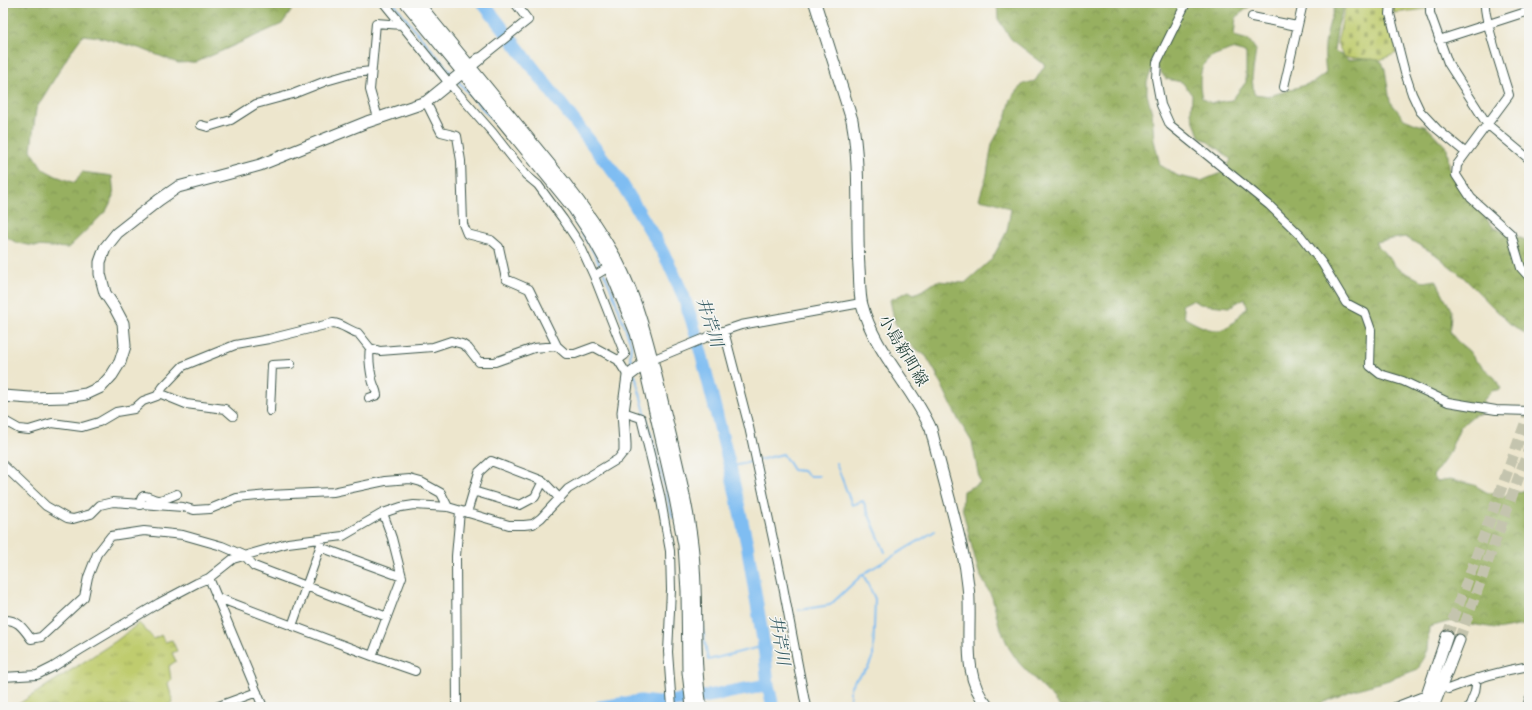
<svg xmlns="http://www.w3.org/2000/svg" width="1532" height="710" font-family="'IM FELL English','Noto Serif JP',serif">
	<style>
		.grass { fill: url(#grass-tufts); stroke: #6f8451 }
		.forest { fill: url(#forest-crowns); stroke: #5b764a; fill-rule: evenodd }
		.cemetery { fill: url(#cemetery-stones); stroke: #6f8451 }
		.lines { fill: none; stroke-linecap: round; stroke-linejoin: round }
		.stream { stroke: #7fbdf2; stroke-width: 2 }
		.river { stroke: #7fbdf2; stroke-width: 13 }
		.secondary-tunnel { stroke: #c4c4ae; stroke-width: 11; stroke-dasharray: 11 5.5; stroke-linecap: butt }
		.street-casing { stroke: #3e564b; stroke-width: 10 }
		.secondary-casing { stroke: #3e564b; stroke-width: 13 }
		.street { stroke: #fff; stroke-width: 8 }
		.secondary { stroke: #fff; stroke-width: 11 }
		.labels { text-anchor: middle; stroke-width: 3; stroke-linejoin: round; paint-order: stroke }
		.street-label { font-size: 16px; fill: #1f3d34; stroke: #f6f6f2 }
		.water-label { font-size: 17px; font-style: italic; fill: #375d64; stroke: #f6f6f2 }
	</style>
	<defs>
		<pattern id="grass-tufts" width="24" height="20" patternUnits="userSpaceOnUse"><rect width="24" height="20" fill="#bfcc6e"/><path d="M3 7l-1-3M5 7V3M7 7l1-3M15 17l-1-3M17 17v-4M19 17l1-3" fill="none" stroke="#9ba75b"/></pattern>
		<pattern id="forest-crowns" width="20" height="18" patternUnits="userSpaceOnUse"><rect width="20" height="18" fill="#97b061"/><path d="M2 6a3 3 0 1 1 6 0M12 15a3 3 0 1 1 6 0" fill="none" stroke="#7b9051"/></pattern>
		<pattern id="cemetery-stones" width="16" height="16" patternUnits="userSpaceOnUse"><rect width="16" height="16" fill="#bfcc6e"/><path d="M2 7V4a2 2 0 0 1 4 0v3zM10 15v-3a2 2 0 0 1 4 0v3z" fill="#9ba75b"/></pattern>
	</defs>
	<rect width="100%" height="100%" fill="#f6f6f2"/>
	<filter id="ink" filterUnits="userSpaceOnUse"><feTurbulence type="fractalNoise" baseFrequency=".025" numOctaves="2"/><feDisplacementMap in="SourceGraphic" scale="8" xChannelSelector="R" yChannelSelector="G"/><feConvolveMatrix kernelMatrix="1 2 1 2 8 2 1 2 1" color-interpolation-filters="sRGB"/></filter>
	<filter id="wash" filterUnits="userSpaceOnUse"><feTurbulence type="fractalNoise" baseFrequency=".012" numOctaves="4" result="noise"/><feDisplacementMap in="SourceGraphic" scale="16" xChannelSelector="R" yChannelSelector="G"/><feGaussianBlur stdDeviation="0.9" result="paint"/><feColorMatrix in="noise" values="0 0 0 0 0 0 0 0 0 0 0 0 0 0 0 0 0 1.4 0 .05"/><feComposite in="paint" operator="in"/></filter>
	<g filter="url(#wash)">
		<rect width="100%" height="100%" fill="#ede6cd"/>
		<path class="grass" d="M139,623l15,16 7,-4 4,7 7,-2 5,11 -5,2 4,8 -7,5 2,14 -3,3 5,20 -12,4h-147l102,-66z"/>
		<path class="forest" d="M3,3h294l-15,21 -85,38 -19,1 -36,-14 -42,-12 -17,-2 -13,18 -34,56 -5,41 12,19 13,7 19,7 7,-11 30,4 2,20 -8,15 -38,37 -34,-2 -17,-3 -14,-8z
			M997,3h257l-18,14 -2,19 15,4 7,10 -4,28 2,16 16,2 44,-14 12,-9c-4,-30 1,-42 10,-70h9l-7,22 -4,25 14,10 26,-2 8,4 3,7 5,32 14,18 12,5 11,3 20,21 3,25 44,55 29,11 6,4v93l-20,-13 -46,-46 -28,-23 -30,-17 -30,5 22,26 27,14 12,-2 15,30 -1,22 7,9 12,10 7,10 19,17 6,11 -9,2 -9,10 9,11 -18,3 -14,12 -12,28 -15,21 4,5 13,-2 24,6 14,8 20,3 21,-8v136l-27,5 -51,-8 -22,6 -2,23 -9,19 -29,11 -38,11 -39,16h-252l-10,-12 -31,-32 -10,-15 -10,-23 -7,-28 -13,-24 -9,-33 -8,-33 1,-16 17,-8 -8,-41 -14,-23 -22,-46 -10,-17 -20,-14 -11,-19 -5,-23 19,-9 5,3 11,-5 12,-8 28,2 27,-24 15,-28 4,-22 -17,-7 -15,-3 8,-25 5,-30 14,-26 5,-19 12,-15 12,-3 10,-16 -34,-26 -13,-20zM1231,49l15,4v29l-14,18 -21,3 -9,-5c-3,-13 -4,-33 9,-41 5,-3 14,-5 20,-8zM1155,65l11,14 16,3 10,13 -1,18 8,23 21,14 11,10 -8,12 -22,9 -23,-5 -18,-11 -6,-25 -2,-27 -5,-19v-12l5,-13zM1245,298l2,9c-6,6 -11,14 -18,19 -13,10 -31,-1 -44,-8l-3,-13 10,-5 8,4 29,3z"/>
		<path class="cemetery" d="M1346,3h42l9,50 -17,7 -36,-3 -7,-14z
			M1394,3h33v6l-34,4z"/>
		<g class="lines">
			<path class="stream" d="M394,3l20,26 39,46
				M458,81l49,55
				M569,212l25,41 8,16
				M604,273l8,18 19,53 -1,12 3,11
				M635,375l38,143
				M759,460l24,-6 10,16 10,1 6,5h10
				M836,463l16,42 11,-4 22,51
				M730,467l24,-6
				M799,610l31,-5 33,-31
				M701,620l7,40 56,-14
				M658,703l1,4
				M850,707v-19l5,-8 13,-12 5,-12 2,-57 -12,-25 72,-43"/>
			<path class="river" d="M483,3l136,176 37,61 13,24 14,31 9,26 9,32 29,114 17,77 17,102 4,39 5,22
				M600,707l41,-6 17,2 39,-5 71,-13"/>
		</g>
	</g>
	<g filter="url(#ink)">
		<g class="lines">
			<path class="secondary-tunnel" d="M1447,636l82,-223
				M1459,640l70,-191"/>
			<g class="street-casing">
				<path id="street" d="M384,3l65,80 44,50 33,42 12,10 25,34 16,24 15,33 31,79 -7,5
					M1186,3l-29,59 -1,16 5,27 9,20 99,80 31,30 22,28 24,40 19,10 6,17 -1,36 10,8 23,7 45,21 48,8 33,1
					M1391,3l-1,11 15,59 7,21 8,17 17,18 29,24
					M1430,3v10l18,50 39,61 42,35
					M1485,3c-2,14 19,74 24,92l-52,70 -1,10 15,23 40,36 10,34 8,9
					M1252,17l45,9
					M1439,40l90,-29
					M479,59l49,-39 -13,-17
					M1284,87l19,-84
					M426,102l15,30 16,4 4,25 2,63 4,10 24,6 8,7 7,32 23,10 28,57 9,8h9l19,-7 24,13 10,16
					M378,118l-8,-28 6,-67 26,2
					M201,125l7,2 23,-7 25,-16 37,-10 33,-13 28,-8 17,-2
					M594,276l15,-9
					M724,331l25,96 33,154 24,126
					M647,362l73,-30 21,-7 120,-22
					M159,393l27,11 39,5 8,7
					M369,398l8,-3c-1,-7 -4,-10 -5,-16 -2,-10 -4,-21 -2,-31
					M270,411l2,-46 19,-1
					M623,412l18,6 19,77 10,56 1,39 -3,62 4,55
					M3,420l16,9 10,1 23,-7 30,4 17,-5 17,-10 18,-3 9,-8 14,-5 6,-9 20,-21 52,-21 34,-6 64,-16c10,1 16,8 25,10l12,15 10,3 53,-4 18,-6 11,3 6,4 11,14h16l39,-14 23,-2
					M3,465l43,41 21,12 6,1 18,-5 9,-9 13,-3 70,5 11,3 16,-1 27,-11 32,-3 64,-3 52,-11 25,-2 11,3 20,11 7,14
					M473,491l47,14 15,-8 8,-16
					M140,505c1,-17 10,-5 18,-5 6,0 14,-4 19,-6
					M467,513l12,-41 12,-11 52,20 17,18
					M320,547l82,30
					M209,578l54,129
					M216,597l156,59 43,15
					M3,620c15,-1 20,8 28,19l10,-2 43,-40 4,-20 9,-23 14,-18 33,-5 39,4 39,11 23,10 9,10 133,51
					M292,626l31,-87
					M372,656l30,-79 -10,-39 -9,-25
					M3,677l34,-2 16,-8 27,-17 79,-47 38,-20 12,-5 24,-19 55,-16 55,-7 40,-23 18,-6 13,-2 34,2 61,18h15l9,-1 8,-6 27,-29 50,-30 7,-9
					M1448,689c28,-11 52,-18 81,-23
					M216,707l41,-15
					M457,707l-1,-151 4,-45
					M1395,707l26,-10
					M1469,707l6,-15 2,-14
					M1527,707l2,-7"/>
			</g>
			<g class="secondary-casing">
				<path id="secondary" d="M406,3l168,206 19,29 16,29 27,66 8,31 31,134 9,47 3,46 1,81 4,35
					M418,3l146,179c19,24 37,50 52,77 26,49 37,105 50,158 10,42 21,85 26,127 7,54 0,109 9,163
					M815,3l37,117c9,48 4,99 7,148 1,12 0,26 3,37 12,46 50,81 69,124 10,41 22,81 31,121 3,12 5,25 6,36 5,40 -9,88 20,121
					M3,396l27,2 36,-1 20,-3 15,-7 11,-12 8,-13 5,-16 -2,-23 -8,-15 -10,-15 -5,-19v-12l5,-14 12,-15 42,-33 19,-13 82,-22 107,-43 59,-20 53,-43
					M625,450v-6l-2,-32 5,-36 16,-12
					M1423,707l24,-71
					M1433,707l26,-67"/>
			</g>
			<use href="#street" class="street"/>
			<use href="#secondary" class="secondary"/>
		</g>
	</g>
	<g class="labels">
		<g class="street-label">
			<text transform="translate(904 350) rotate(59)" y="6">小島新町線</text>
		</g>
		<g class="water-label">
			<text transform="translate(710 322) rotate(72)" y="6">井芹川</text>
			<text transform="translate(780 640) rotate(81)" y="6">井芹川</text>
		</g>
	</g>
	<rect width="1532" height="710" fill="none" stroke="#f6f6f2" stroke-width="16"/>
</svg>
